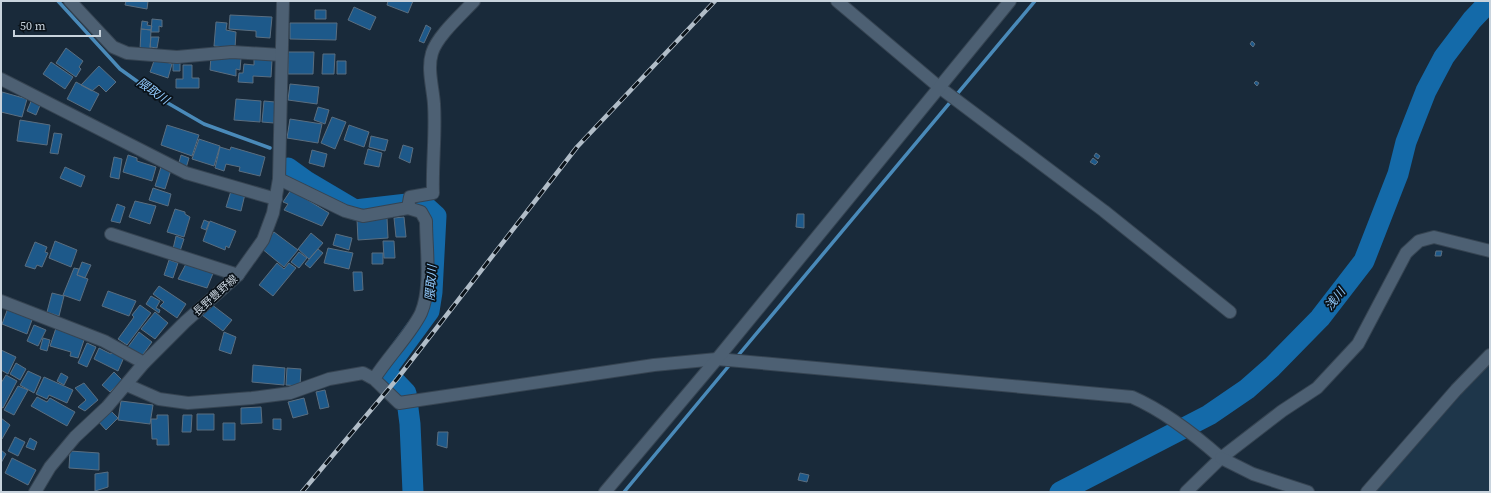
<svg xmlns="http://www.w3.org/2000/svg" width="1491" height="493" font-family="'Source Serif 4','Noto Sans JP',serif">
	<style>
		.built { fill: #1e364a }
		.lines { fill: none; stroke-linecap: round; stroke-linejoin: round }
		.stream { stroke: #4a8ab9; stroke-width: 3.5 }
		.river { stroke: #146aa9; stroke-width: 21 }
		.building { fill: #1d598a; stroke: #5a6e80 }
		.street-casing { stroke: #364452; stroke-width: 14 }
		.secondary-casing { stroke: #364452; stroke-width: 14 }
		.street { stroke: #4d6073; stroke-width: 12 }
		.secondary { stroke: #4d6073; stroke-width: 12 }
		.rail-casing { stroke: #b1bdc8; stroke-width: 4.5 }
		.rail { stroke: #0a1219; stroke-width: 3; stroke-dasharray: 9; stroke-linecap: butt }
		.labels { text-anchor: middle; stroke-width: 3.5; stroke-linejoin: round; paint-order: stroke }
		.street-label { font-size: 11px; fill: #c8d3dd; stroke: #0a1219 }
		.water-label { font-size: 12px; font-style: italic; fill: #91c9fc; stroke: #0a1219 }
	</style>
	<rect width="100%" height="100%" fill="#192a3a"/>
	<path class="built" d="M1490,362v130h-117l103,-115z"/>
	<g class="lines">
		<path class="stream" d="M58,1l62,68 46,33 38,22 66,24
			M736,358l299,-357
			M624,492l108,-130"/>
		<path class="river" d="M288,168l18,13 49,29 61,-7 9,3 11,10 -4,76 -3,19 -44,60 21,22 4,31 3,68
			M1060,492l149,-77 38,-26 25,-22 48,-49 44,-57 34,-87 8,-32 20,-51 18,-34 28,-37 18,-19"/>
	</g>
	<path class="building" d="M126,1h22l-1,8 -22,-4z
		M388,1h25l-5,12 -21,-8z
		M354,7l22,10 -6,13 -22,-10z
		M315,10h11v9h-11z
		M230,15l42,2 -2,21 -14,-1v-6l-27,-2z
		M152,19l10,1v7l-3,-1v6h-8z
		M142,21l6,1 -1,3 5,1 -1,4 -10,-1z
		M216,22l11,1 -1,7 10,2 -1,16 -21,-2z
		M290,23h47l-1,17 -46,-1z
		M426,25l5,3 -7,15 -5,-2z
		M141,29l10,1 -1,21 -10,-1z
		M151,37h8l-2,11 -7,-1z
		M1252,41l3,3 -2,3 -3,-3z
		M66,48l17,13 -4,6 2,2 -5,8 -20,-14z
		M288,52h26l-1,22h-25z
		M323,54h12l-1,20h-12z
		M211,56l30,2 -1,12 -4,-1v7l-26,-6z
		M155,58l17,6 -4,14 -18,-6z
		M254,59l18,1 -1,17 -18,-1v7l-15,-1 1,-9h4l1,-9 10,1z
		M173,60h7v11h-7z
		M337,61h9v13h-9z
		M51,62l22,15 -8,12 -22,-15z
		M183,65h9v13h7v10h-23v-9h7z
		M99,66l17,16 -10,10 -7,-7 -7,6 -11,-6z
		M1256,81l3,2 -2,3 -3,-3z
		M76,82l23,12 -9,17 -23,-12z
		M290,84l29,3 -2,17 -29,-4z
		M2,92l25,7 -5,18 -21,-5z
		M32,99l9,4 -5,12 -9,-4z
		M236,99l25,2 -1,21 -26,-2z
		M264,101l11,1 -1,21 -12,-1z
		M318,107l11,3 -4,14 -11,-4z
		M332,117l14,5 -11,27 -14,-6z
		M290,119l32,5 -4,19 -31,-5z
		M20,120l30,5 -3,20 -30,-4z
		M167,125l32,10 -7,21 -31,-11z
		M349,125l20,7 -5,15 -20,-7z
		M54,133l8,1 -4,20 -8,-1z
		M371,136l17,4 -3,11 -16,-4z
		M199,139l21,7 -6,20 -22,-7z
		M403,145l10,3 -3,15 -11,-5z
		M220,147l10,3 1,-3 34,10 -5,19 -21,-5 1,-4 -14,-3 -2,7 -9,-3z
		M368,149l14,4 -3,14 -15,-3z
		M312,150l15,4 -3,13 -15,-4z
		M1096,153l4,3 -2,3 -4,-3z
		M128,155l9,3v3l19,6 -4,14 -29,-9z
		M181,155l8,3 -3,10 -8,-2z
		M114,157l8,2 -3,20 -9,-2z
		M1093,158l5,4 -3,3 -5,-3z
		M65,167l20,9 -4,11 -21,-9z
		M161,167l10,3 -6,19 -10,-3z
		M153,188l18,6 -3,12 -19,-6z
		M291,190l38,23 -7,13 -38,-16 4,-6 -5,-2z
		M231,191l14,3 -4,17 -15,-4z
		M135,201l21,5 -6,18 -21,-7z
		M117,204l8,3 -5,16 -9,-2z
		M175,209l10,3v2l5,3 -6,20 -17,-5z
		M797,214h7v14l-8,-1z
		M404,217l2,20h-10l-2,-19z
		M387,218l1,20 -30,2 -1,-21z
		M204,220l5,2 -3,8 -5,-2z
		M210,221l26,10 -7,17 -3,-2 -1,4 -22,-9z
		M274,232l24,18 -14,17 -23,-19z
		M311,233l12,10 -14,16 -11,-10z
		M336,234l16,4 -3,12 -16,-5z
		M176,236l8,3 -4,12 -7,-2z
		M55,241l22,9 -6,17 -22,-9z
		M383,241h11l1,17h-11z
		M35,242l12,5 -2,5 3,1 -6,14 -5,-2 -2,4 -10,-3z
		M328,248l25,5 -4,16 -25,-6z
		M318,249l5,4 -13,15 -5,-4z
		M1436,251h6l-1,5h-6z
		M299,252l8,6 -8,10 -8,-6z
		M372,253h11v11h-11z
		M169,260l9,3 -5,15 -9,-3z
		M82,262l9,3 -6,13 -8,-3z
		M187,262l27,9 -7,17 -29,-9z
		M277,263l7,6 5,-6 7,5 -23,28 -14,-11z
		M74,268l5,1 -2,6 11,4 -8,22 -17,-6z
		M353,272h9l1,18 -9,1z
		M159,286l27,18 -9,14 -17,-12 4,-4 -11,-8z
		M108,291l28,10 -7,15 -27,-10z
		M52,293l12,3 -5,20 -12,-4z
		M151,296l9,5 -4,7 4,2 -1,3 -13,-9z
		M211,304l21,16 -9,11 -21,-16z
		M140,305l11,8 -24,32 -9,-6 16,-22 -2,-2z
		M8,308l25,9 -6,17 -25,-10z
		M155,312l13,11 -13,16 -14,-10z
		M34,325l12,5 -8,16 -11,-5z
		M56,328l29,9 -7,21 -8,-2 1,-4 -21,-6z
		M139,332l13,10 -11,15 -13,-10z
		M224,332l12,5 -5,17 -12,-4z
		M43,338l7,2 -3,11 -7,-2z
		M87,343l9,4 -9,20 -9,-4z
		M99,348l12,6 2,-4 12,5 -7,16 -24,-12z
		M1,350l15,7 -8,17 -7,-4z
		M16,363l10,6 -6,11 -10,-6z
		M253,365l32,3 -1,17 -32,-3z
		M287,368l14,1 -1,17 -14,-1z
		M28,371l13,6 -7,16 -14,-8z
		M114,372l8,8 -12,12 -8,-7z
		M61,373l7,4 -4,8 -7,-4z
		M6,375l11,6 -14,27 -2,-1v-24z
		M44,377l29,13 -6,13 -18,-8 -2,4 -11,-5z
		M84,383l14,17 -13,11 -7,-4 8,-7 -11,-12z
		M18,386l10,4 -14,25 -10,-5z
		M325,390l4,17 -9,2 -4,-17z
		M37,397l10,5 3,-4 25,14 -8,14 -36,-20z
		M304,398l4,16 -15,4 -5,-16z
		M121,401l32,4 -3,19 -32,-4z
		M261,407l1,16 -21,1v-16z
		M109,409l9,9 -12,12 -9,-10z
		M197,414h17v16h-17z
		M157,415h11l1,30h-12v-6h-5l-1,-20h6z
		M183,415h9l-1,17h-9z
		M1,418l9,7 -8,14h-1z
		M273,419h8v11l-8,-1z
		M223,423h12v17h-12z
		M438,432h10l-1,16 -10,-3z
		M15,437l10,5 -7,14 -10,-5z
		M30,438l7,4 -3,8 -8,-3z
		M1,450l5,4 -5,9z
		M70,451l29,2v17l-30,-2z
		M12,458l24,12 -8,15 -23,-12z
		M108,472v15l-13,4v-17z
		M800,473l9,2 -2,7 -9,-2z"/>
	<g class="lines">
		<g class="street-casing">
			<path id="street" d="M70,1l43,46 14,6 50,4 55,-5 49,3
				M837,1l102,86 165,124 126,101
				M1,79l185,94 90,26
				M279,179l66,32 18,5 45,-8
				M111,234l127,41
				M1,301l103,40 40,22
				M374,379c13,-21 37,-45 47,-66 11,-26 5,-64 5,-92l-5,-9 -13,-4 2,-11 23,-4c-1,-29 3,-60 1,-89 -1,-16 -7,-35 -2,-51 5,-17 30,-39 42,-52
				M127,385l32,14 29,4 64,-5 38,-5 39,-14 34,-6 11,6 25,24 255,-38 63,-6 415,38c32,14 63,38 89,61
				M1186,492l35,-34 61,-47 35,-23 41,-44 48,-91 13,-12 15,-4 56,14
				M1367,492l89,-102 34,-35"/>
		</g>
		<g class="secondary-casing">
			<path id="secondary" d="M1221,458l32,16 55,18
				M35,492l15,-25 25,-30 32,-30 37,-44 41,-41 53,-47 25,-35 10,-27 6,-34 4,-178
				M605,492l112,-133 293,-358"/>
		</g>
		<use href="#street" class="street"/>
		<use href="#secondary" class="secondary"/>
		<g class="rail-casing">
			<path id="rail" d="M302,492l95,-113 180,-232 138,-146"/>
		</g>
		<use href="#rail" class="rail"/>
	</g>
	<g class="labels">
		<g class="street-label">
			<text transform="translate(215 295) rotate(-42)" y="4">長野豊野線</text>
		</g>
		<g class="water-label">
			<text transform="translate(153 91) rotate(35)" y="4">隈取川</text>
			<text transform="translate(431 283) rotate(-86)" y="4">隈取川</text>
			<text transform="translate(1335 299) rotate(-52)" y="4">浅川</text>
		</g>
	</g>
	<rect width="1491" height="493" fill="none" stroke="#c8d3dd" stroke-width="4"/>
	<path d="M14 30v6h86v-6" fill="none" stroke="#c8d3dd" stroke-width="2"/>
	<text x="20" y="30" font-size="12" fill="#c8d3dd" stroke="#0a1219" stroke-width="3" paint-order="stroke">50 m</text>
</svg>
